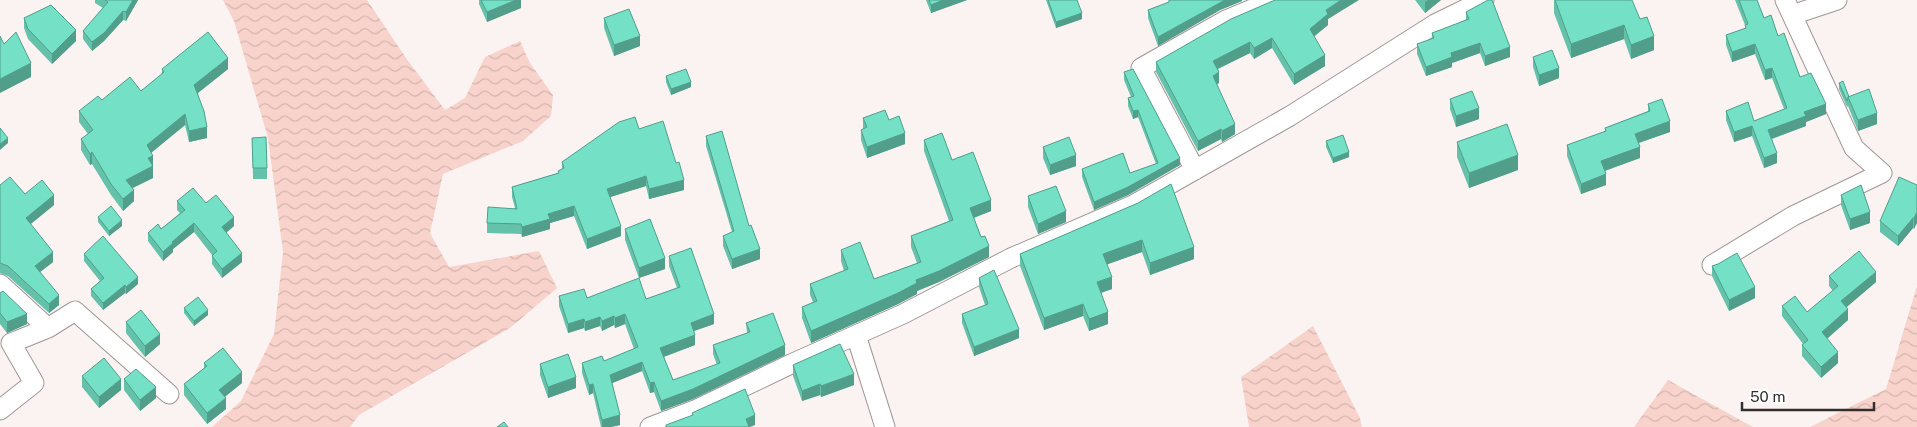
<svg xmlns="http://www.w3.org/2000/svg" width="1917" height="427" font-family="'Public Sans',sans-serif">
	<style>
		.water { fill: url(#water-waves) }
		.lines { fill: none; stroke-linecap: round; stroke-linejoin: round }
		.minor-casing { stroke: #9e9796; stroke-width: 21 }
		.minor { stroke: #fff; stroke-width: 19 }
		.wall { fill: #64c2aa }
		.shaded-wall { fill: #519e8b }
		.building { fill: #74e1c6; stroke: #519e8b }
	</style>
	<defs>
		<pattern id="water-waves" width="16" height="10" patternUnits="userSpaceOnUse" patternTransform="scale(1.25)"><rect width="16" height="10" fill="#f8d3cb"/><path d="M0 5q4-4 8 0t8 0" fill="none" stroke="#d5b5af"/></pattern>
	</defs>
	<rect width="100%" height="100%" fill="#fbf3f2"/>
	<path class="water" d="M223,0h144l39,58 39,52 20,-12 20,-41 35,-16 10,22 23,32 -2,21 -28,25 -80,33 -13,59 19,34 90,-16 18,37 -47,40 -151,87 -9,12h-138l29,-26 33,-67 9,-82 -15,-114 -34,-117z
		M1917,286v141h-107l76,-38z
		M1313,326l47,92 2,9h-113l-8,-50z
		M1668,380l85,47h-119z"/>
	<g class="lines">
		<g class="minor-casing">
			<path id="minor" d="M1785,0l7,15 45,-15
				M1195,170l-54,-102 85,-48 48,-20
				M1712,265l81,-49 89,-43 -28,-25 -62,-133
				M0,284l48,44 27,-17 94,83
				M856,335l29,92
				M0,410l34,-27 -23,-40 37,-15
				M650,427l47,-18 94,-45 112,-50 108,-56 122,-53 157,-89 145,-92 49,-24"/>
		</g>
		<use href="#minor" class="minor"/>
	</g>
	<path class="wall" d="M95,0h43l-12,21 -3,-1 -19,21 -12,10 -9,-12v-8l20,-23 -8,-5z
		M479,0h42v8l-34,14 -8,-18z
		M926,0h41l-36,13z
		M1046,0h31l5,19 -26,9z
		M1169,0h73v1l-22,9 -62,36 -10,-28v-8l21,-8z
		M1415,0h26l-16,13z
		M1554,0l86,19 14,31 -23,9 -7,-20 -53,19 -17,-45z
		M1735,0h22l7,18 14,18 22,41 26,37 -20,8v4l-34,13 5,24 -13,5 -12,-32 -18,6 -8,-22v-9l28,10 30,-12 -12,-31 -7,2 -10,-26 -23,8 -6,-17v-10l19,-6v-4z
		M1351,4l-23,15v6l-14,11 11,30 -31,19 -22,-37 -18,11 -4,-6 -32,16 1,14 -2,1 18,50 -13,8 -1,-3 -23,12 -42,-79v-10z
		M1466,12l44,45 -25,9 -5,-13 -28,10v4l-26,9 -9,-22v-10l15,-5v-6l34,-12z
		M24,18l52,23 -24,23 -24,-25 -4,-11z
		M604,18l36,28 -26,10 -10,-28z
		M1533,57l26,21 -20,8 -6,-19z
		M162,69h66l-30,24 9,45 -18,4 -4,-17 -34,28 2,3v22l-20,10 1,13 -11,10 -12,-16 -19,-31 -2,1 -9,-15v-11l7,-5 -9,-12v-11l23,-11 39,-9 21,-17z
		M1124,72l56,93 -52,30 -34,15 -12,-33v-8l48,4 26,-9 -18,-47 -5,2 -5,-13v-8l3,-1 -7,-17z
		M666,76l25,11 -20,8 -5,-13z
		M1839,83l10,14 28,27 -19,7 -10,-25 -1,1 -8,-18z
		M1450,99l29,20 -23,8 -6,-18z
		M1648,104l22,28 -31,11 1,15 -35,13 1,14 -25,9 -14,-38v-11l38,-13v-4l43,-17z
		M863,118l26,2 16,24 -38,14 -6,-18v-10l2,-1z
		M639,129l45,61 -35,9 -3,-13 -36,11 11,39 -34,13 -13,-33 -24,7v6l-28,8 -1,-3 -34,-1v-10l28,-15 -3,-11v-10l46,-14v-2l4,-2v-7z
		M706,136l54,123 -28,10 -9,-23v-10l9,-4 -26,-86z
		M252,138l15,30v11h-14z
		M924,140l28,20 39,51 -17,7 15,39 -50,25 -22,9v3l-19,10 -87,39 -9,-25v-11l11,-5 -3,-7v-11l34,-13 -3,-10v-11l33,29 43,-16 -6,-16v-11l38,-15 -25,-70z
		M1326,141l23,16 -16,6 -7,-16z
		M1457,142l61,28 -49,18 -12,-31z
		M1043,147l33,19 -26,9 -7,-17z
		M0,185l54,20 -24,19 23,38 -13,10 19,33 -10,8 -41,-37 -8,-3z
		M1917,185l-3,44 -1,-1 -15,18 -18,-14v-11z
		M1841,195l29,28 -20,7 -9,-25z
		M1028,196l38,26 -28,12 -10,-27z
		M177,201l29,2 28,23 -8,7 16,29 -20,16 -10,-14v-9l-18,-23 -21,17v3l-10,9 -15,-20v-8l13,-4 19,-16 -3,-3z
		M1138,203l56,56 -44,16 -8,-23 -35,12 5,25 -11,4 7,31 -19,7 -6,-15 -39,14 -24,-64v-12z
		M98,217l24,9 -13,10 -11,-14z
		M625,229l40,40 -26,9 -14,-38z
		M84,254l54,30 -12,10 -1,-1 -22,17 -12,-14v-7l9,-8 -16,-20z
		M669,256l45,68 -20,7 1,14 -31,12 9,23 44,-15 -4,-11v-9l34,-12 -1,-10 39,32 -92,44 -32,12 -7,-19 -4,1 -8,-22 -30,12 8,42 -9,2h-10l-8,-34 -4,2 -7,-22v-10l22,-2 30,-12 -9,-25 -10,4 -1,-3 -12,6 -2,-5 -15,5 -1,-3 -16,5 -9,-27v-10l87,3 31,-11 -8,-22z
		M1718,264l37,34 -26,13 -17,-35v-10z
		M1829,276l47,6 -30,25 2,13 -21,19 11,24 -17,15 -19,-22v-11l1,-1 -21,-28v-10l25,6 26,-21 -4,-5z
		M979,278l40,60 -45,18 -12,-33v-9l23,-9 -6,-18z
		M0,293l27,31 -20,9 -7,-9z
		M184,308l24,7 -14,11 -10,-13z
		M126,322l34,22 -15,13 -19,-24z
		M204,363l38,20 -17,14 1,12 -19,15 -23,-29v-11l20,-16z
		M540,364l36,24 -28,10 -8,-23z
		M793,365l61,20 -33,12 -1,-2 -18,6 -9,-25z
		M82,376l39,14 -22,18 -17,-21z
		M124,379l32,19 -16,13 -16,-21z"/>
	<path class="shaded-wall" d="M133,0h5l-12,21v-9z
		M516,0h5v8l-34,14v-10z
		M943,0h24l-36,13v-8z
		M1225,0h17v1l-22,9 -62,36v-9z
		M1341,0h18l-31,19v6l-18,15v-11l16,-19z
		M1428,0h13l-16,13v-11z
		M123,11v9l-19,21 -12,10v-9z
		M1082,13v6l-26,9v-6z
		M1624,25v14l-53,19v-14z
		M76,30v11l-24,23v-10z
		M640,36v10l-26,10v-11z
		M1654,36v14l-23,9v-14z
		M1272,38v10l-18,11v-11z
		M1250,42v11l-37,18v-10z
		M1480,43v10l-28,10v4l-26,9v-9l25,-14z
		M1755,44v10l-23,8v-10z
		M1510,47v10l-25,9v-10z
		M1325,55v11l-31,19v-11z
		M228,58v11l-34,27v-11z
		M31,63v14l-31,16v-14z
		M1559,68v10l-20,8v-11z
		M1772,68v10l-7,2v-10z
		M1219,72v11l-6,3v-10z
		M691,82v5l-20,8v-6z
		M1826,104v10l-20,8v4l-38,14v-10l36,-18z
		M1479,108v11l-23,8v-11z
		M1138,110v7l-5,2v-8z
		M1877,113v11l-19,7v-11z
		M185,114v11l-38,31v-11z
		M1670,121v11l-35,12v-10z
		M1235,124v10l-13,8v-11z
		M1752,126v10l-18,6v-10z
		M207,127v11l-18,4v-11z
		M1221,129v10l-23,12v-10z
		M905,133v11l-38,14v-11z
		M8,138v5l-8,7v-6z
		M1640,147v11l-39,14v-11z
		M92,152v12l-2,1v-11z
		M1349,152v5l-16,6v-5z
		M1777,153v10l-13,5v-10z
		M1076,155v11l-26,9v-10z
		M1518,155v15l-49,18v-15z
		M153,156v22l-27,13v-11l22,-22z
		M1180,158v7l-52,30 -34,15v-8z
		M1606,174v11l-25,9v-10z
		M646,176v10l-39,12v-9z
		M684,180v10l-35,9v-10z
		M134,190v11l-11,10v-12z
		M54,195v10l-28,23v-10z
		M991,200v11l-21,8v-11z
		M574,206v10l-24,7v6l-28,8v-10l26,-13z
		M1066,211v11l-28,12v-10z
		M1870,212v11l-20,7v-11z
		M1917,212v11l-3,6v-11z
		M234,217v9l-12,10v-9z
		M1913,218v10l-15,18v-10z
		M122,220v6l-13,10v-5z
		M194,223v9l-21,17v3l-10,9v-9l9,-10z
		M621,226v10l-34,13v-10z
		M1142,240v12l-39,14v-12z
		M989,246v11l-50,25 -22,9v3l-19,10 -87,39v-12l105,-51z
		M1194,247v12l-44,16v-12z
		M760,249v10l-28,10v-10z
		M53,252v10l-18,14v-10z
		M242,253v9l-20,16v-9z
		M665,258v11l-26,9v-10z
		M1876,272v10l-35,30v-11z
		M138,277v7l-12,10v-7z
		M1112,277v12l-15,5v-12z
		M125,285v8l-22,17v-7z
		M1755,287v11l-26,13v-11z
		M59,295v10l-10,8v-9z
		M1083,304v12l-39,14v-12z
		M1848,309v11l-26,23v-11z
		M208,310v5l-14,11v-5z
		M1108,312v12l-19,7v-12z
		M27,314v10l-20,9v-11z
		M625,314v10l-10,4v-10z
		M714,314v10l-23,8v-9z
		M614,316v9l-12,6v-10z
		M600,317v9l-15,5v-9z
		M584,319v9l-16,5v-9z
		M1019,329v9l-45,18v-9z
		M160,334v10l-15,13v-11z
		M695,335v10l-35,13v-10z
		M785,345v10l-92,44 -32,12v-10z
		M1838,352v11l-17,15v-11z
		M642,362v9l-32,13v-9z
		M242,372v11l-23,18v-11z
		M854,374v11l-33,12v-11z
		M576,377v11l-28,10v-11z
		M121,379v11l-22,18v-11z
		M654,382v10l-4,1v-10z
		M593,384v9l-4,2v-10z
		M820,384v11l-18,6v-10z
		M156,387v11l-16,13v-11z
		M226,398v11l-19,15v-11z
		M620,415v10l-9,2h-9v-7z
		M755,415v10l-5,2h-4v-8z"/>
	<path class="building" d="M105,0h28l-7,12 -3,-1 -19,22 -12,9 -9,-11 25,-29z
		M481,0h35l-29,12z
		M929,0h14l-12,5z
		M1048,0h29l5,13 -26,9z
		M1169,0h56l-67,37 -10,-27 21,-8z
		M1275,0h66l-15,10 2,4 -18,15 15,26 -31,19 -22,-36 -18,10 -4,-6 -37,19 6,11 -6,4 22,48 -13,7 -1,-2 -23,12 -42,-79 75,-43z
		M1488,0h4l18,47 -25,9 -5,-13 -29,10 1,4 -26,10 -9,-23 17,-6 -2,-5 37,-14 -3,-7z
		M1555,0h77l8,19 7,-2 7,19 -23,9 -7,-20 -53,19z
		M1739,0h18l7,18 7,-3 7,21 6,-3 16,44 11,-4 15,31 -22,8 2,4 -38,14 9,23 -13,5 -12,-32 -18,6 -8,-21 22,-9 6,19 33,-13 -15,-40 -7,2 -10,-26 -23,8 -6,-17 20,-7 -1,-3 3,-1z
		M51,5l25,25 -24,24 -24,-25 -4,-11z
		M629,9l11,27 -26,9 -10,-27z
		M16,32l15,31 -31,16v-43l4,8z
		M208,32l20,26 -34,27 10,26 3,16 -18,4 -4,-17 -38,31 6,11 -5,2 5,8 -27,14 8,10 -11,9 -12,-15 -19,-32 -2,2 -9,-15 12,-9 -14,-19 19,-15 4,4 28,-23 11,14 23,-19 -2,-3z
		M1552,50l7,18 -20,7 -6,-18z
		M686,69l5,13 -20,7 -5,-13z
		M1133,69l47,89 -52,29 -34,15 -12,-33 41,-16 7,20 28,-10 -20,-53 -5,1 -5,-13 6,-2 -10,-24z
		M1843,81l6,16h-1l-1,4 -8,-18z
		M1869,89l8,24 -19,7 -10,-23z
		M1472,91l7,17 -23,8 -6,-17z
		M1662,99l8,22 -35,13 5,13 -39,14 5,13 -25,10 -14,-39 39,-14 -1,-3 45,-17 -2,-7z
		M885,110l4,10 10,-4 6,17 -38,14 -6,-17 6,-3 -4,-9z
		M635,117l4,12 24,-8 13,42 3,-1 5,18 -35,9 -3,-13 -39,13 14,37 -34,13 -13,-33 -26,8 2,5 -28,8 -1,-3 -34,-1 1,-16 29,2 -5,-22 47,-14 -1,-2 6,-3 -2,-6 57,-40z
		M1507,124l11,31 -49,18 -12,-31z
		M0,128l8,10 -8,6z
		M722,131l27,95 2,-1 9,24 -28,10 -9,-23 11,-5 -28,-95z
		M942,133l10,27 21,-8 18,48 -21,8 11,29 4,-1 4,10 -50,25 -23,9 1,3 -19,10 -87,38 -9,-24 15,-6 -7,-17 38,-15 -7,-19 19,-8 14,37 47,-17 -10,-26 42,-16 -29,-80z
		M1343,135l6,17 -16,6 -7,-17z
		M266,137l1,31h-14l-1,-30z
		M1069,137l7,18 -26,10 -7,-18z
		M10,177l15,17 17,-14 12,15 -28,23 27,34 -18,14 24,29 -10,9 -41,-38 -8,-3v-78z
		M1899,177l18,8v27l-3,6h-1l-15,18 -18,-15z
		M1171,184l23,63 -44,16 -8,-23 -39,14 9,23 -15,5 11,30 -19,7 -6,-15 -39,14 -24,-64 118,-51z
		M1861,185l9,27 -20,7 -9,-24z
		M1056,186l10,25 -28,13 -10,-28z
		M193,188l13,15 10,-8 18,22 -12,10 20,26 -20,16 -10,-13 5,-5 -23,-28 -22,19 1,1 -10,9 -15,-19 10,-9 3,5 24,-19 -8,-9z
		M111,206l11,14 -13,11 -11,-14z
		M650,219l15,39 -26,10 -14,-39z
		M103,236l35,41 -12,10 -1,-2 -22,18 -12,-14 13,-11 -20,-24z
		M691,248l23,66 -23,9 4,12 -35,13 13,32 47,-17 -7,-18 37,-13 -4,-9 27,-10 12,32 -92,44 -32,12 -7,-19 -4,1 -8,-21 -32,13 10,40 -18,5 -9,-36 -4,1 -7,-22 20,-7 2,5 34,-14 -13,-33 -10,4 -1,-2 -12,5 -2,-4 -15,5 -1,-3 -16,5 -9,-28 25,-7 3,9 52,-20 7,21 34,-12 -11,-31z
		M1859,251l17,21 -35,29 7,8 -26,23 16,20 -17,15 -19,-22 6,-5 -26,-34 13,-10 12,16 31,-26 -9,-10z
		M1737,253l18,34 -26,13 -17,-34 6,-2z
		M994,270l25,59 -45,18 -12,-33 26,-10 -9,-26z
		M3,291l24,23 -20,8 -7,-9v-20z
		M198,297l10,13 -14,11 -10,-13z
		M141,310l19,24 -15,12 -19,-24z
		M840,344l14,30 -33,12 -1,-2 -18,7 -9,-26z
		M223,348l19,24 -23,18 7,8 -19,15 -23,-29 23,-18 -3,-3z
		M568,354l8,23 -28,10 -8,-23z
		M104,358l17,21 -22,18 -17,-21z
		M136,369l20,18 -16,13 -16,-21z
		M745,389l10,26 -9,4 3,8h-83v-2l27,-10 -1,-2z
		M504,422l4,5h-11z"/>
	<path d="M1742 402v8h132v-8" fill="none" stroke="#312e2e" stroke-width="2.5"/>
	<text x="1750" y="402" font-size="15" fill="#312e2e" stroke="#ffffff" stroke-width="4" paint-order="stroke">50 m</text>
</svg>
